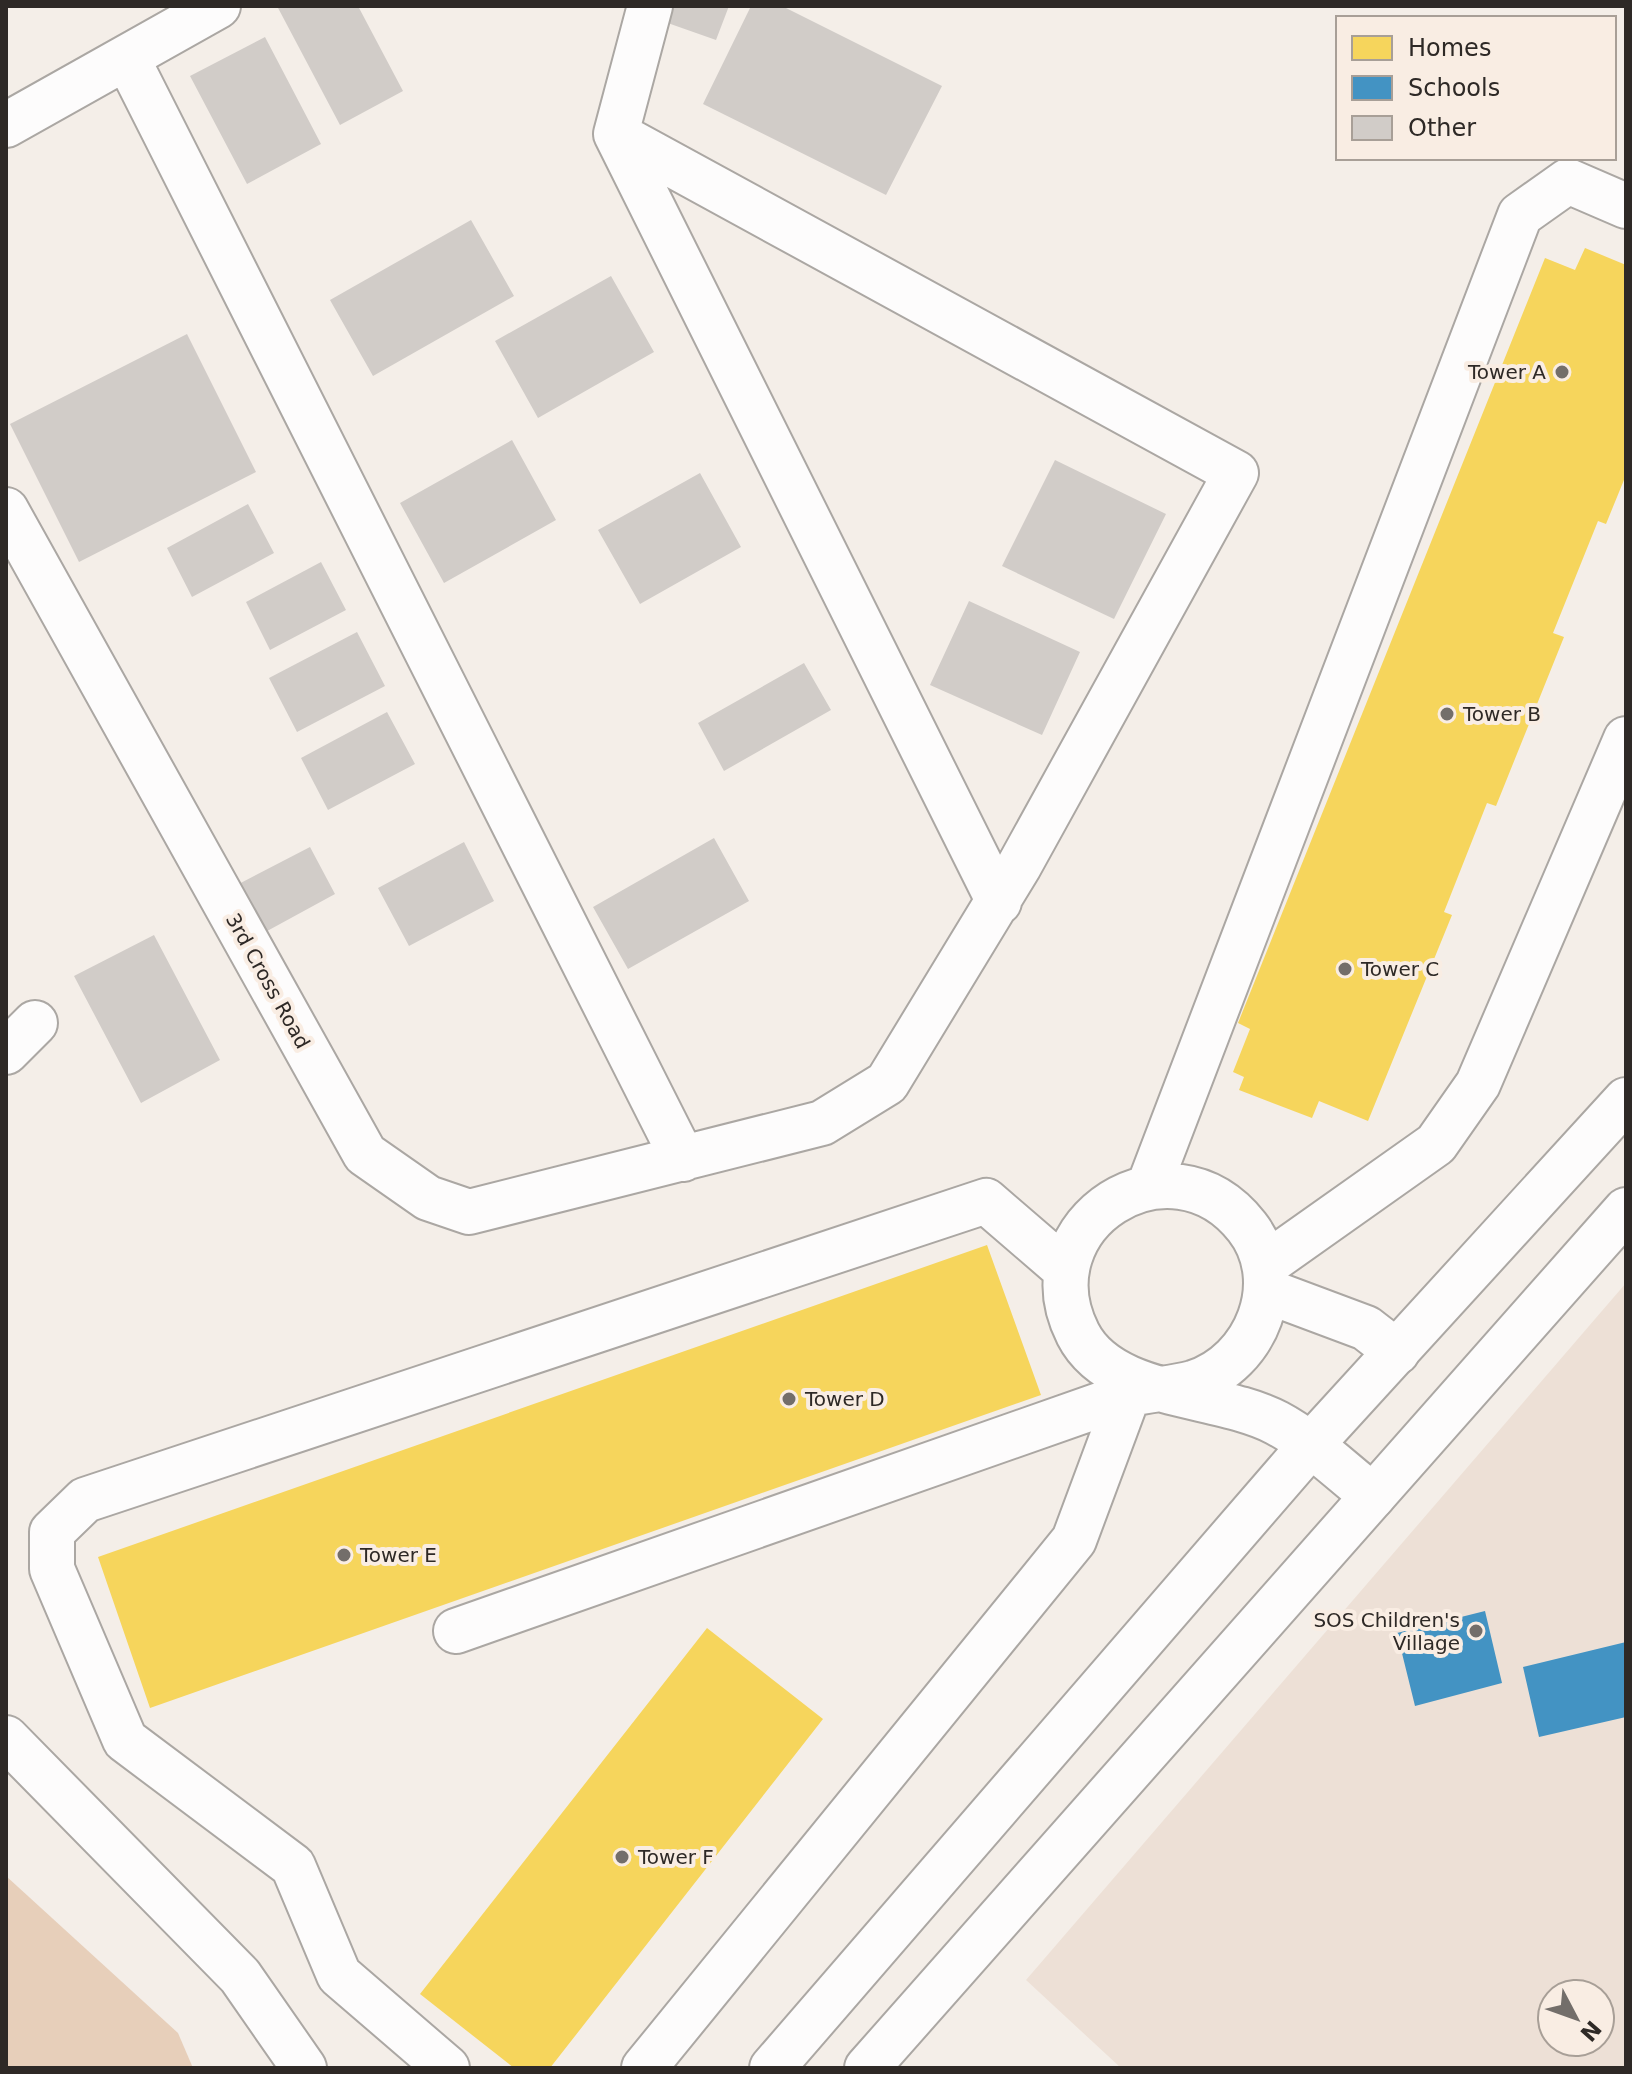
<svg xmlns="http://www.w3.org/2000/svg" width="1632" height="2074" font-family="'DejaVu Sans',sans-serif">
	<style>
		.built { fill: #ede0d6; fill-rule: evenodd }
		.green { fill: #e7cfba }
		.homes { fill: #f6d55c }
		.schools { fill: #4393c3 }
		.building { fill: #d1ccc8 }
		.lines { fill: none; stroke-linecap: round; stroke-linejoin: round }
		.street-casing { stroke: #aba7a3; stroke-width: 48 }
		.secondary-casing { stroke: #aba7a3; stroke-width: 48 }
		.street { stroke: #fdfcfc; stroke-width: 44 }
		.secondary { stroke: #fdfcfc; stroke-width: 44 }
		.poi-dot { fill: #736e6a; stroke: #f9ede3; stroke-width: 3 }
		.labels { text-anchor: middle; stroke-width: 8; stroke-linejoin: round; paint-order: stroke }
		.poi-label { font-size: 20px; fill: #2e2926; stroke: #f9ede3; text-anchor: start }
		.street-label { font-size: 20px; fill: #2e2926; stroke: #f9ede3 }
	</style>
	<rect width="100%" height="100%" fill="#f4eee8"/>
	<path class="built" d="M1626,1283v785h-505l-95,-88zM1552,1994h48v48h-48z"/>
	<path class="green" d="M6,1876l172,157 15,35h-187z"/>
	<path class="homes" d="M1585,248l41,17v210l-20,49 -8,-3 -45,112 11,4 -68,169 -9,-3 -43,109 8,3 -84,206 -49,-20 -7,17 -73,-28 5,-13 -11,-5 17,-43 -12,-6 307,-765 30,12z
		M987,1245l54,150 -891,313 -52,-151z
		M707,1628l116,91 -273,349h-36l-94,-74z"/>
	<path class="schools" d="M1485,1611l17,72 -87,23 -18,-73z
		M1626,1642v75l-87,20 -16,-70z"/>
	<path class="building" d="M277,6h81l45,85 -63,34z
		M667,6h62l-13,34 -54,-19z
		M751,6h31l160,80 -56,109 -183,-91z
		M265,37l56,107 -74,40 -57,-108z
		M471,220l43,76 -141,80 -43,-76z
		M611,276l43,76 -116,66 -43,-77z
		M187,334l69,138 -177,90 -69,-138z
		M512,440l44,80 -112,63 -44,-80z
		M1055,460l111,54 -52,105 -112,-53z
		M700,473l41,74 -101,57 -42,-74z
		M248,504l26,49 -82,44 -25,-49z
		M321,562l25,48 -76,40 -24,-48z
		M969,601l111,51 -38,83 -112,-50z
		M357,632l28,54 -88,46 -28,-54z
		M804,663l27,47 -107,61 -26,-48z
		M387,712l28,52 -87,46 -27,-52z
		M714,838l35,63 -121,68 -35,-62z
		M464,842l30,59 -85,45 -31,-58z
		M310,847l25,47 -77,42 -25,-49z
		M154,935l66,125 -79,43 -67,-127z"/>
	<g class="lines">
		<g class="street-casing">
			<path id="street" d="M650,6l-34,128 383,768
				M127,58l556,1101
				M6,125l212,-119
				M6,510l359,644 63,44 41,14 353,-89 65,-40 132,-217 217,-393 -620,-339
				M6,1052l29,-29
				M1149,1186l371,-971 48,-34 58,25
				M1265,1265l171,-121 42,-60 148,-345
				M1267,1291l99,37 31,24
				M456,1631l672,-236
				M6,1738l234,238 64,92
				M447,2068l-108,-93 -46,-109 -168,-126 -73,-171v-37l33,-32 901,-299 80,69
				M644,2068l430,-528 54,-145c21,-6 44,-6 65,-12 64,-20 96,-102 54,-156 -77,-98 -225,-3 -169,107 33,65 141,58 199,89 34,18 65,49 96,73"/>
		</g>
		<g class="secondary-casing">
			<path id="secondary" d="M772,2068l537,-621 317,-347
				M867,2068l759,-858"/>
		</g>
		<use href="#street" class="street"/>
		<use href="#secondary" class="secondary"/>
	</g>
	<g class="poi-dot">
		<circle cx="1562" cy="372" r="8"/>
		<circle cx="1447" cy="714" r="8"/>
		<circle cx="1345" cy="969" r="8"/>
		<circle cx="789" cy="1399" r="8"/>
		<circle cx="344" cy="1555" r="8"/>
		<circle cx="1476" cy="1631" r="8"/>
		<circle cx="622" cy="1857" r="8"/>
	</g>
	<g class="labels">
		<g class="poi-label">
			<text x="1546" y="379" text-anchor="end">Tower A</text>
			<text x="1463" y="721">Tower B</text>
			<text x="1361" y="976">Tower C</text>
			<text x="805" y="1406">Tower D</text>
			<text x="360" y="1562">Tower E</text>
			<text x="1460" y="1627" text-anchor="end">SOS Children's<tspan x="1460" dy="23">Village</tspan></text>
			<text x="638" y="1864">Tower F</text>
		</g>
		<g class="street-label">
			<text transform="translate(268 981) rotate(61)" y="7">3rd Cross Road</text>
		</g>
	</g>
	<rect width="1632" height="2074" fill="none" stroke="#2e2926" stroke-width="16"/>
	<rect x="1336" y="16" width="280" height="144" fill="#f9ede3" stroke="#a89f97" stroke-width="2"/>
	<rect x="1352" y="36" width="40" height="24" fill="#f6d55c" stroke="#a89f97" stroke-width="2"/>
	<text x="1408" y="56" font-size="24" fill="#2e2926">Homes</text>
	<rect x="1352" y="76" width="40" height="24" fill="#4393c3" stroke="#a89f97" stroke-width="2"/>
	<text x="1408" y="96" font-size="24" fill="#2e2926">Schools</text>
	<rect x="1352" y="116" width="40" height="24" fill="#d1ccc8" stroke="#a89f97" stroke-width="2"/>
	<text x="1408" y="136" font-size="24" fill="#2e2926">Other</text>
	<g transform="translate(1576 2018) rotate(131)"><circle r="38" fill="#f9ede3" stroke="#a89f97" stroke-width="2"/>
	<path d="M0-6L14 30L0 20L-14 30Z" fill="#736e6a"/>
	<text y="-12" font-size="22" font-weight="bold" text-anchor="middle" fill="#2e2926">N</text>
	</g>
</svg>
